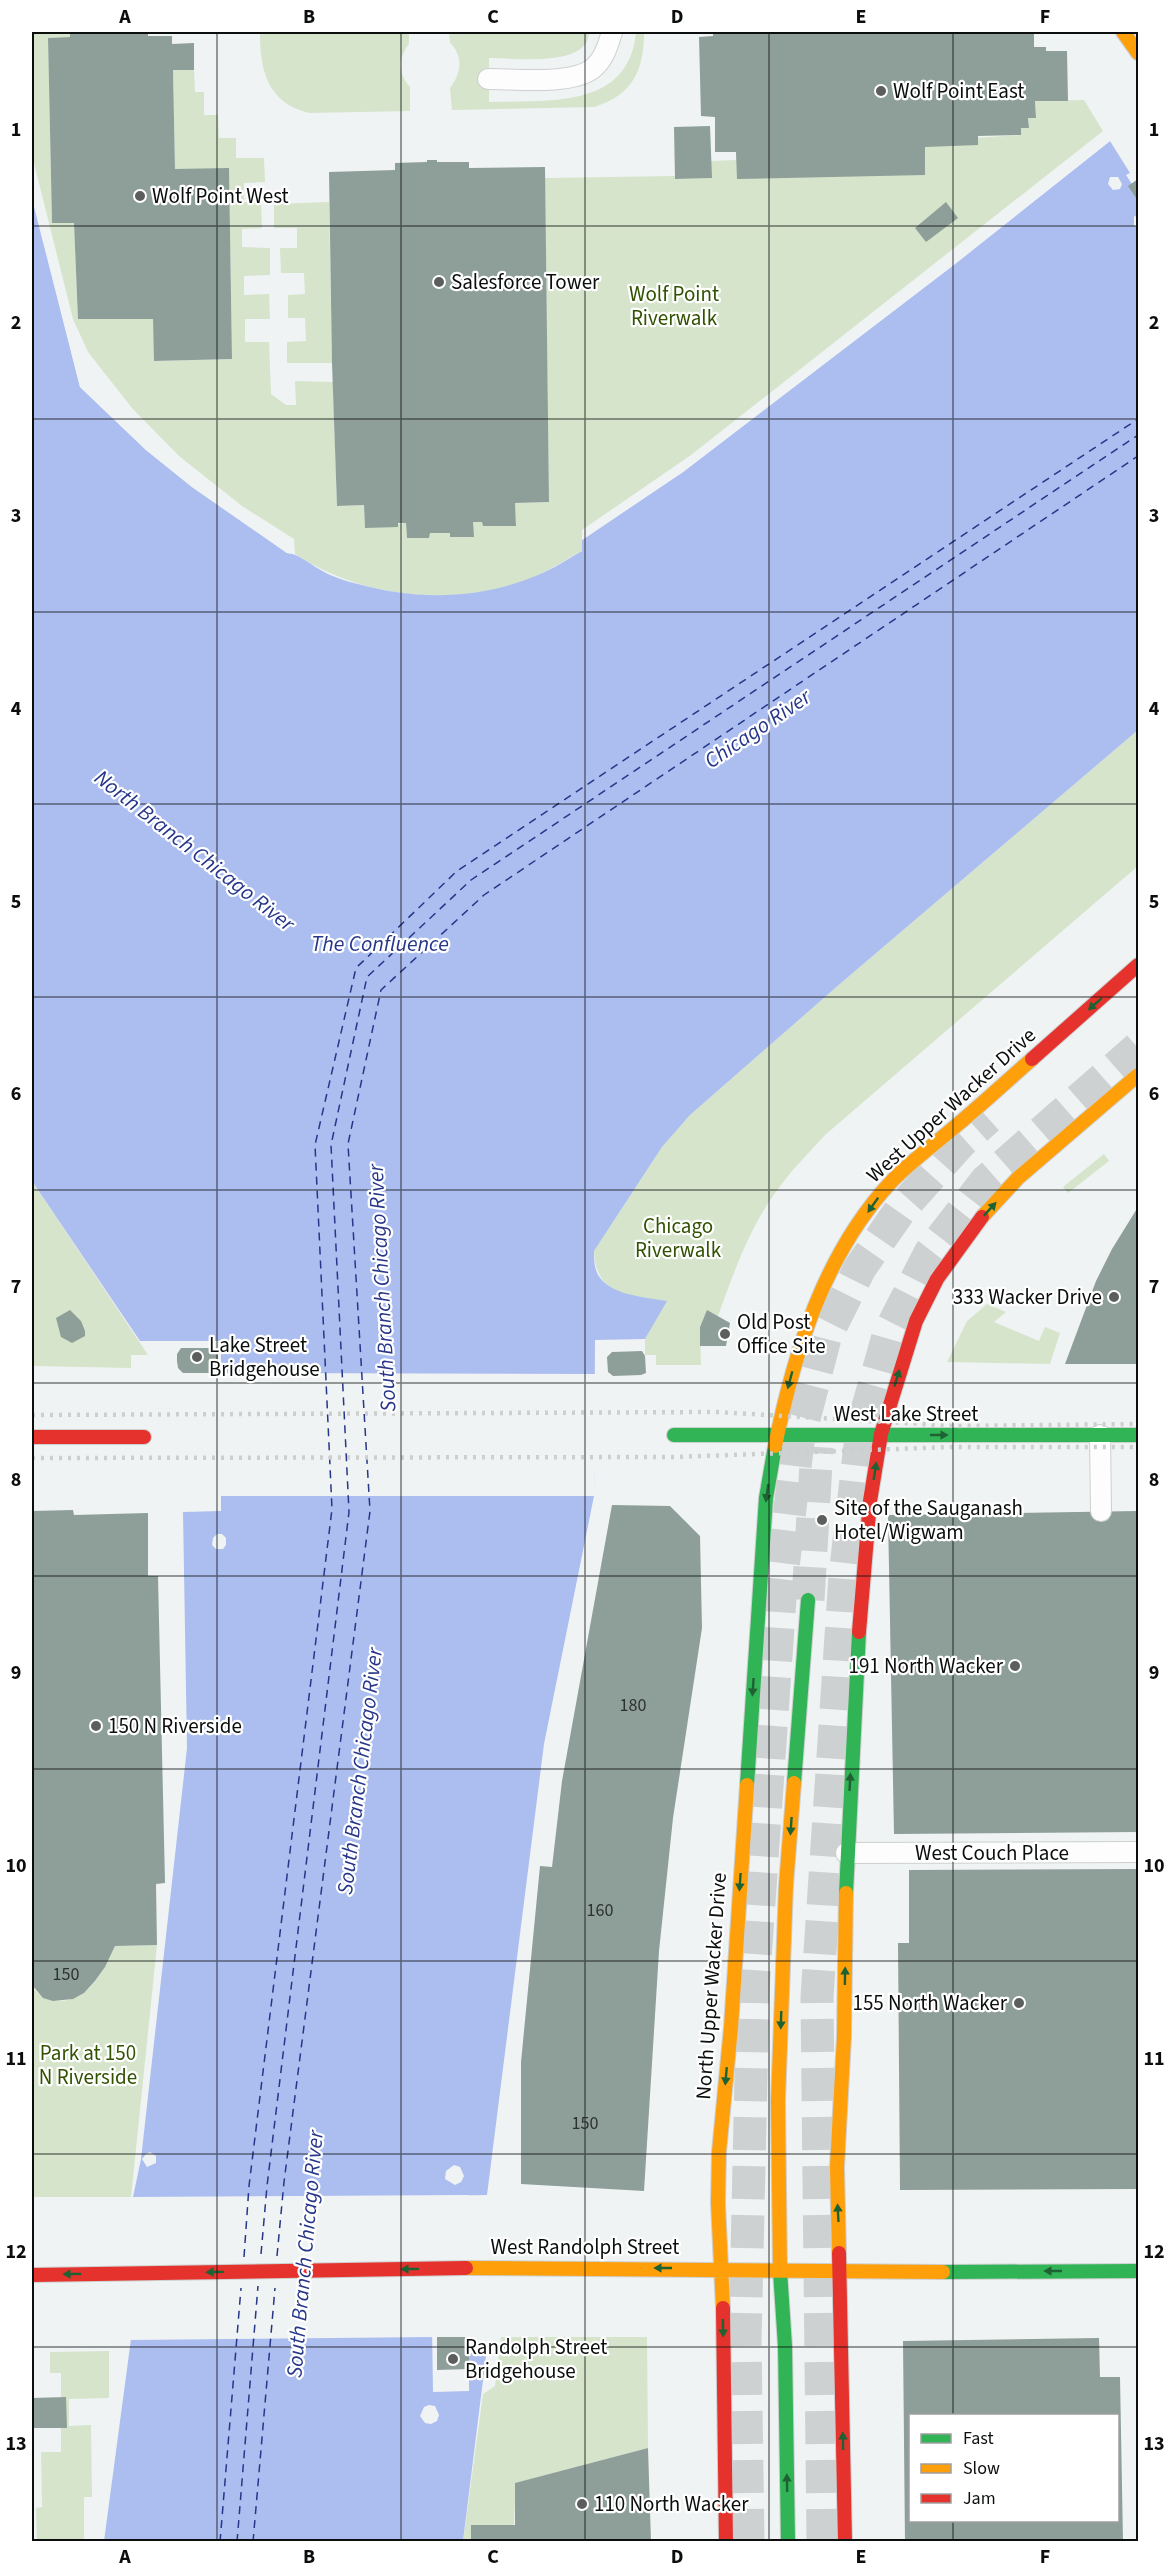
<svg xmlns="http://www.w3.org/2000/svg" width="1170" height="2573" font-family="'Source Sans 3',sans-serif">
	<style>
		.green { fill: #d5e4cb }
		.water { fill: #acbef0; fill-rule: evenodd }
		.pier { fill: #f0f3f3 }
		.lines { fill: none; stroke-linecap: round; stroke-linejoin: round }
		.ferry { stroke: #263689; stroke-width: 1.5; stroke-dasharray: 8 6; stroke-linecap: butt }
		.building { fill: #8e9e99; fill-rule: evenodd }
		.highway-tunnel { stroke: #ced1d1; stroke-width: 33; stroke-dasharray: 33 16; stroke-linecap: butt }
		.lane-casing { stroke: #ced0d0; stroke-width: 22 }
		.fast-casing { stroke: #ced0d0; stroke-width: 16 }
		.slow-casing { stroke: #ced0d0; stroke-width: 16 }
		.jam-casing { stroke: #ced0d0; stroke-width: 16 }
		.lane { stroke: #fdfdfd; stroke-width: 20 }
		.fast { stroke: #30b455; stroke-width: 14 }
		.slow { stroke: #ff9f0a; stroke-width: 14 }
		.jam { stroke: #e5322d; stroke-width: 14 }
		.rail { stroke: #cdcece; stroke-width: 4.5; stroke-dasharray: 3 6; stroke-linecap: butt }
		.oneway { fill: #1e6132 }
		.grid { fill: none; stroke: #0c0e0e; stroke-width: 1.5; stroke-opacity: 0.55 }
		.poi-dot { fill: #5c5e5e; stroke: #fff; stroke-width: 2 }
		.labels { text-anchor: middle; stroke-width: 4.5; stroke-linejoin: round; paint-order: stroke }
		.number-label { font-size: 18px; fill: #2c3231 }
		.poi-label { font-size: 21px; fill: #0c0e0e; stroke: #fff; text-anchor: start }
		.park-label { font-size: 21px; fill: #315200; stroke: #fff }
		.street-label { font-size: 21px; fill: #0c0e0e; stroke: #fff }
		.water-label { font-size: 22px; font-style: italic; fill: #263689; stroke: #fff }
		.neatline { fill: none; stroke: #0c0e0e; stroke-width: 2 }
		.grid-label { font-size: 20px; text-anchor: middle; font-weight: bold; fill: #0c0e0e }
	</style>
	<rect width="100%" height="100%" fill="#f0f3f3"/>
	<path class="green" d="M32,32h38v5l-22,1 4,185h22l4,96h75l2,42 77,-2 -3,-190h-54l-2,-99h21l1,22h9v23h14l1,23h17v20h28l1,24 -21,1v19h17l1,26 -20,1v18l28,1v27l-26,1v19l25,-1 1,25h-25v23h24l2,52 15,11h10l-1,-24 38,1 4,124 27,-1 1,22 41,-4 1,15h22l1,-5h20l1,4h22v-15h9l1,4 33,-1 -1,-22 34,-1 -4,-324 130,-2v3l36,-1v-17l25,-1v-8l285,-17v-7l8,-1 -1,-9h8l-1,-17 49,-1 19,31 -412,324 -109,75 1,20c-23,13 -45,28 -71,35 -73,21 -154,10 -217,-31l-1,-15 -52,-33 -63,-50 -47,-48 -44,-56 -15,-33 -41,-164z
		M409,32v12c-11,15 -12,28 1,43v24l-101,2c-41,-10 -49,-42 -49,-79z
		M449,32h140c0,36 -75,26 -100,26v44c58,-2 140,8 147,-70h8c0,38 -11,63 -50,75l-142,3 -2,-22c11,-14 14,-32 0,-45z
		M329,202l3,161h-45v-21l19,-1 -1,-23h-17v-23l17,-1 -1,-21h-23l-1,-25h17v-20h-23v-24z
		M1138,730v136l-313,269c-13,15 -28,29 -40,45 -33,40 -50,89 -67,136l-11,-5 -7,16 1,38h-45v-10h-11v-16l21,-38c-38,-6 -70,-5 -72,-50l68,-104 28,-32 151,-132z
		M1104,1154l5,7 -41,32 -5,-6z
		M32,1181l116,174h-17v13l-99,-2z
		M987,1304l19,8 -12,10 45,19 6,-14 15,6 -10,31 -103,-2 20,-41z
		M157,1945l-26,252h-99v-211c7,10 15,15 28,15 30,-1 44,-31 55,-55z
		M501,2337h146l1,111 -132,35 -3,58 -50,1 20,-148 12,-8z
		M109,2351v47l-40,1v27l22,-1 1,72h-8v44h-47l-1,-33 6,-1 -1,-55h20v-79h-11v-21z"/>
	<path class="water" d="M1110,141l20,32 -4,2 6,9 -3,2 9,15v16l-4,-1v10h4v504l-297,253 -151,132 -28,32 -68,104c0,6 0,13 2,19 8,25 48,27 71,31l-22,38 -50,1 -1,156 -50,248 -57,451 -57,1 3,196 36,-1v-42l18,-1 -24,193h-359l27,-202h3l-1,-142 8,-38 46,-411 -4,-236 38,-1v-170h-81l-108,-160v-982l48,188 66,63 46,37 95,66c12,1 21,10 32,16 11,7 26,12 39,15 60,17 123,15 180,-9 15,-6 30,-16 44,-24v-11l101,-68 272,-208zM1110,177h8l4,7 -2,5 -7,1 -5,-6zM217,1534h5l4,4v7l-3,4h-7l-4,-4 1,-7zM150,2152l6,4v7l-9,4 -5,-8 4,-5zM454,2165l6,2 4,9 -3,6 -6,3 -10,-6 1,-8zM429,2405l6,1 4,9 -2,6 -6,3 -6,-1 -5,-7 4,-9z"/>
	<path class="pier" d="M1108,138l2,3 -155,123 -272,208 -101,68v-4l100,-66 271,-208z
		M32,196l2,2 48,187 66,63 45,36 95,66 7,1v3l-8,-1 -95,-66 -46,-37 -66,-63z
		M218,1373l377,1v22h3v77h-4v23h-376z
		M468,2195v3l-35,1 2,138 -307,3 4,-4 -2,-139z"/>
	<g class="lines">
		<path class="ferry" d="M261,2254l6,-68 82,-674 -18,-367 36,-168 104,-97 667,-445
			M277,2256l7,-74 86,-671 -22,-367 33,-154 103,-95 654,-439
			M244,2257l5,-71 83,-677 -17,-364 41,-177 101,-97 681,-452
			M220,2542l21,-254
			M237,2542l21,-256
			M253,2542l22,-254"/>
	</g>
	<path class="building" d="M70,32h78v4h24v8l22,-1v27h-21l2,99 54,-1 3,191 -78,2 -1,-42h-75l-4,-96h-22l-4,-185 22,-1z
		M713,32h321v15h12v4h21l1,50h-33l1,17h-8l1,10h-8v7l-43,1v9l-53,2v28l-188,4 -1,-27h-21v-35l-14,-1 -2,-79 14,-1z
		M710,126l2,52 -37,1 -1,-52z
		M427,160h10v2h32v6l76,-1 4,335 -34,1 1,23h-33l-1,-4h-9l1,15h-24v-4h-20l-1,5h-22l-1,-15h-8v4l-33,1 -1,-23 -27,1 -5,-143 -3,-191 66,-2v-7l32,-1z
		M1138,179v22l-10,-15z
		M946,202l12,16 -32,24 -11,-14z
		M1138,1207v157h-73l31,-83 16,-32z
		M70,1310l11,11 4,10v5l-13,7 -11,-6 -5,-19z
		M707,1310l23,13 -4,23h-26v-19z
		M181,1348h32l5,5v17l-6,3h-29l-5,-5 -1,-7v-7z
		M642,1351l3,5 1,17 -5,2 -28,1 -5,-4 -1,-15 5,-5z
		M612,1505l58,1 30,30 2,92 -29,190 -14,133 -15,240 -123,-7v-122l19,-196 12,1 10,-86z
		M73,1510l1,5 74,-2v63h10l7,307 -9,1 1,61 -42,1 -10,21 -10,14 -11,12 -11,6 -20,2 -10,-3 -11,-13v-474z
		M1138,1511v321l-244,2 -6,-319z
		M1138,1869v320l-238,1 -2,-247h11v-73z
		M437,2337h32v32l-32,1z
		M1099,2338l1,39h20l3,165h-218l-2,-201zM910,2416h208v104h-208z
		M66,2397l1,31h-35v-30z
		M648,2448l3,94h-180v-17h44v-42z"/>
	<g class="lines">
		<path class="highway-tunnel" d="M808,1600l9,-153
			M748,2542l-3,-200 8,-353 28,-405 17,-142 27,-104 35,-70 41,-59 60,-67 27,-24
			M823,2542l-6,-545 28,-421 17,-148 27,-95 41,-80 56,-72 152,-133"/>
		<g class="lane-casing">
			<path id="lane" d="M488,79c27,0 83,6 104,-10 12,-9 16,-24 20,-37
				M1100,1435l1,76
				M846,1853l292,-1"/>
		</g>
		<g class="fast-casing">
			<path id="fast" d="M674,1435h464
				M794,1783l14,-183
				M747,1785l19,-287 9,-52
				M846,1893l13,-261
				M780,2271l5,75 3,196
				M943,2272l195,-1"/>
		</g>
		<g class="slow-casing">
			<path id="slow" d="M1123,32l15,21
				M982,1217l36,-39 120,-103
				M775,1446c19,-93 49,-192 116,-264 20,-21 44,-38 66,-57 25,-21 50,-44 75,-66
				M839,2253l-2,-86 7,-130 2,-144
				M466,2268l477,4
				M780,2271l-2,-170 8,-216 8,-102
				M723,2308l-5,-105 1,-51 12,-125 16,-242"/>
		</g>
		<g class="jam-casing">
			<path id="jam" d="M1032,1059l106,-94
				M32,1437h112
				M859,1632l11,-131 11,-67 35,-113 21,-42 45,-62
				M839,2253l6,289
				M32,2275l434,-7
				M723,2308l3,234"/>
		</g>
		<use href="#lane" class="lane"/>
		<use href="#fast" class="fast"/>
		<use href="#slow" class="slow"/>
		<use href="#jam" class="jam"/>
		<path class="rail" d="M32,1415l684,-3 238,14 184,-2
			M32,1458l642,-1 277,-10h187"/>
	</g>
	<defs><path id="oneway-solid" d="M-6-.8H1V-3.2L6.5 0L1 3.2V.8H-6Z" transform="scale(1.5)"/></defs>
	<g class="oneway">
		<use href="#oneway-solid" transform="translate(1095 1004) rotate(139)"/>
		<use href="#oneway-solid" transform="translate(873 1205) rotate(125)"/>
		<use href="#oneway-solid" transform="translate(990 1209) rotate(-47)"/>
		<use href="#oneway-solid" transform="translate(897 1378) rotate(-73)"/>
		<use href="#oneway-solid" transform="translate(790 1380) rotate(105)"/>
		<use href="#oneway-solid" transform="translate(939 1435)"/>
		<use href="#oneway-solid" transform="translate(875 1471) rotate(-81)"/>
		<use href="#oneway-solid" transform="translate(767 1493) rotate(98)"/>
		<use href="#oneway-solid" transform="translate(753 1687) rotate(94)"/>
		<use href="#oneway-solid" transform="translate(850 1782) rotate(-87)"/>
		<use href="#oneway-solid" transform="translate(791 1826) rotate(94)"/>
		<use href="#oneway-solid" transform="translate(740 1882) rotate(94)"/>
		<use href="#oneway-solid" transform="translate(845 1976) rotate(-89)"/>
		<use href="#oneway-solid" transform="translate(781 2020) rotate(92)"/>
		<use href="#oneway-solid" transform="translate(726 2076) rotate(95)"/>
		<use href="#oneway-solid" transform="translate(838 2213) rotate(-93)"/>
		<use href="#oneway-solid" transform="translate(663 2268) rotate(-180)"/>
		<use href="#oneway-solid" transform="translate(410 2269) rotate(179)"/>
		<use href="#oneway-solid" transform="translate(1053 2271) rotate(180)"/>
		<use href="#oneway-solid" transform="translate(215 2272) rotate(179)"/>
		<use href="#oneway-solid" transform="translate(72 2274) rotate(179)"/>
		<use href="#oneway-solid" transform="translate(723 2328) rotate(89)"/>
		<use href="#oneway-solid" transform="translate(843 2441) rotate(-91)"/>
		<use href="#oneway-solid" transform="translate(787 2483) rotate(-91)"/>
	</g>
	<path class="grid" d="M217,32v2510M401,32v2510M585,32v2510M769,32v2510M953,32v2384M32,226h1106M32,419h1106M32,612h1106M32,804h1106M32,997h1106M32,1190h1106M32,1383h1106M32,1576h1106M32,1769h1106M32,1961h1106M32,2154h1106M32,2347h1106M953,2520v22"/>
	<g class="poi-dot">
		<circle cx="881" cy="91" r="6"/>
		<circle cx="140" cy="196" r="6"/>
		<circle cx="439" cy="282" r="6"/>
		<circle cx="1114" cy="1297" r="6"/>
		<circle cx="725" cy="1334" r="6"/>
		<circle cx="197" cy="1357" r="6"/>
		<circle cx="822" cy="1520" r="6"/>
		<circle cx="1015" cy="1666" r="6"/>
		<circle cx="96" cy="1726" r="6"/>
		<circle cx="1019" cy="2003" r="6"/>
		<circle cx="453" cy="2359" r="6"/>
		<circle cx="582" cy="2504" r="6"/>
	</g>
	<g class="labels">
		<g class="number-label">
			<text x="633" y="1711">180</text>
			<text x="600" y="1916">160</text>
			<text x="66" y="1980">150</text>
			<text x="585" y="2129">150</text>
		</g>
		<g class="poi-label">
			<text x="893" y="98">Wolf Point East</text>
			<text x="152" y="203">Wolf Point West</text>
			<text x="451" y="289">Salesforce Tower</text>
			<text x="1102" y="1304" text-anchor="end">333 Wacker Drive</text>
			<text x="737" y="1329">Old Post<tspan x="737" dy="24">Office Site</tspan></text>
			<text x="209" y="1352">Lake Street<tspan x="209" dy="24">Bridgehouse</tspan></text>
			<text x="834" y="1515">Site of the Sauganash<tspan x="834" dy="24">Hotel/Wigwam</tspan></text>
			<text x="1003" y="1673" text-anchor="end">191 North Wacker</text>
			<text x="108" y="1733">150 N Riverside</text>
			<text x="1007" y="2010" text-anchor="end">155 North Wacker</text>
			<text x="465" y="2354">Randolph Street<tspan x="465" dy="24">Bridgehouse</tspan></text>
			<text x="594" y="2511">110 North Wacker</text>
		</g>
		<g class="park-label">
			<text x="674" y="301">Wolf Point<tspan x="674" dy="24">Riverwalk</tspan></text>
			<text x="678" y="1233">Chicago<tspan x="678" dy="24">Riverwalk</tspan></text>
			<text x="88" y="2060">Park at 150<tspan x="88" dy="24">N Riverside</tspan></text>
		</g>
		<g class="street-label">
			<text transform="translate(951 1105) rotate(-42)" y="7">West Upper Wacker Drive</text>
			<text x="906" y="1421">West Lake Street</text>
			<text x="992" y="1860">West Couch Place</text>
			<text transform="translate(711 1986) rotate(-86)" y="7">North Upper Wacker Drive</text>
			<text x="585" y="2254">West Randolph Street</text>
		</g>
		<g class="water-label">
			<text transform="translate(757 728) rotate(-34)" y="8">Chicago River</text>
			<text transform="translate(195 850) rotate(38)" y="8">North Branch Chicago River</text>
			<text x="380" y="951">The Confluence</text>
			<text transform="translate(381 1288) rotate(-93)" y="8">South Branch Chicago River</text>
			<text transform="translate(359 1771) rotate(-83)" y="8">South Branch Chicago River</text>
			<text transform="translate(304 2254) rotate(-85)" y="8">South Branch Chicago River</text>
		</g>
	</g>
	<rect width="1170" height="2573" fill="none" stroke="#ffffff" stroke-width="66"/>
	<rect x="909" y="2414" width="210" height="108" fill="#ffffff" stroke="#9e9f9f" stroke-width="1.5"/>
	<rect x="921" y="2434" width="30" height="9" fill="#30b455" stroke="#9e9f9f" stroke-width="1.5"/>
	<text x="963" y="2444" font-size="18" fill="#0c0e0e">Fast</text>
	<rect x="921" y="2464" width="30" height="9" fill="#ff9f0a" stroke="#9e9f9f" stroke-width="1.5"/>
	<text x="963" y="2474" font-size="18" fill="#0c0e0e">Slow</text>
	<rect x="921" y="2494" width="30" height="9" fill="#e5322d" stroke="#9e9f9f" stroke-width="1.5"/>
	<text x="963" y="2504" font-size="18" fill="#0c0e0e">Jam</text>
	<rect x="33" y="33" width="1104" height="2507" class="neatline"/>
	<g class="grid-label">
		<text x="125" y="23">A</text>
		<text x="309" y="23">B</text>
		<text x="493" y="23">C</text>
		<text x="677" y="23">D</text>
		<text x="861" y="23">E</text>
		<text x="1045" y="23">F</text>
		<text x="16" y="136">1</text>
		<text x="1154" y="136">1</text>
		<text x="16" y="329">2</text>
		<text x="1154" y="329">2</text>
		<text x="16" y="522">3</text>
		<text x="1154" y="522">3</text>
		<text x="16" y="715">4</text>
		<text x="1154" y="715">4</text>
		<text x="16" y="908">5</text>
		<text x="1154" y="908">5</text>
		<text x="16" y="1100">6</text>
		<text x="1154" y="1100">6</text>
		<text x="16" y="1293">7</text>
		<text x="1154" y="1293">7</text>
		<text x="16" y="1486">8</text>
		<text x="1154" y="1486">8</text>
		<text x="16" y="1679">9</text>
		<text x="1154" y="1679">9</text>
		<text x="16" y="1872">10</text>
		<text x="1154" y="1872">10</text>
		<text x="16" y="2065">11</text>
		<text x="1154" y="2065">11</text>
		<text x="16" y="2258">12</text>
		<text x="1154" y="2258">12</text>
		<text x="16" y="2450">13</text>
		<text x="1154" y="2450">13</text>
		<text x="125" y="2563">A</text>
		<text x="309" y="2563">B</text>
		<text x="493" y="2563">C</text>
		<text x="677" y="2563">D</text>
		<text x="861" y="2563">E</text>
		<text x="1045" y="2563">F</text>
	</g>
</svg>
